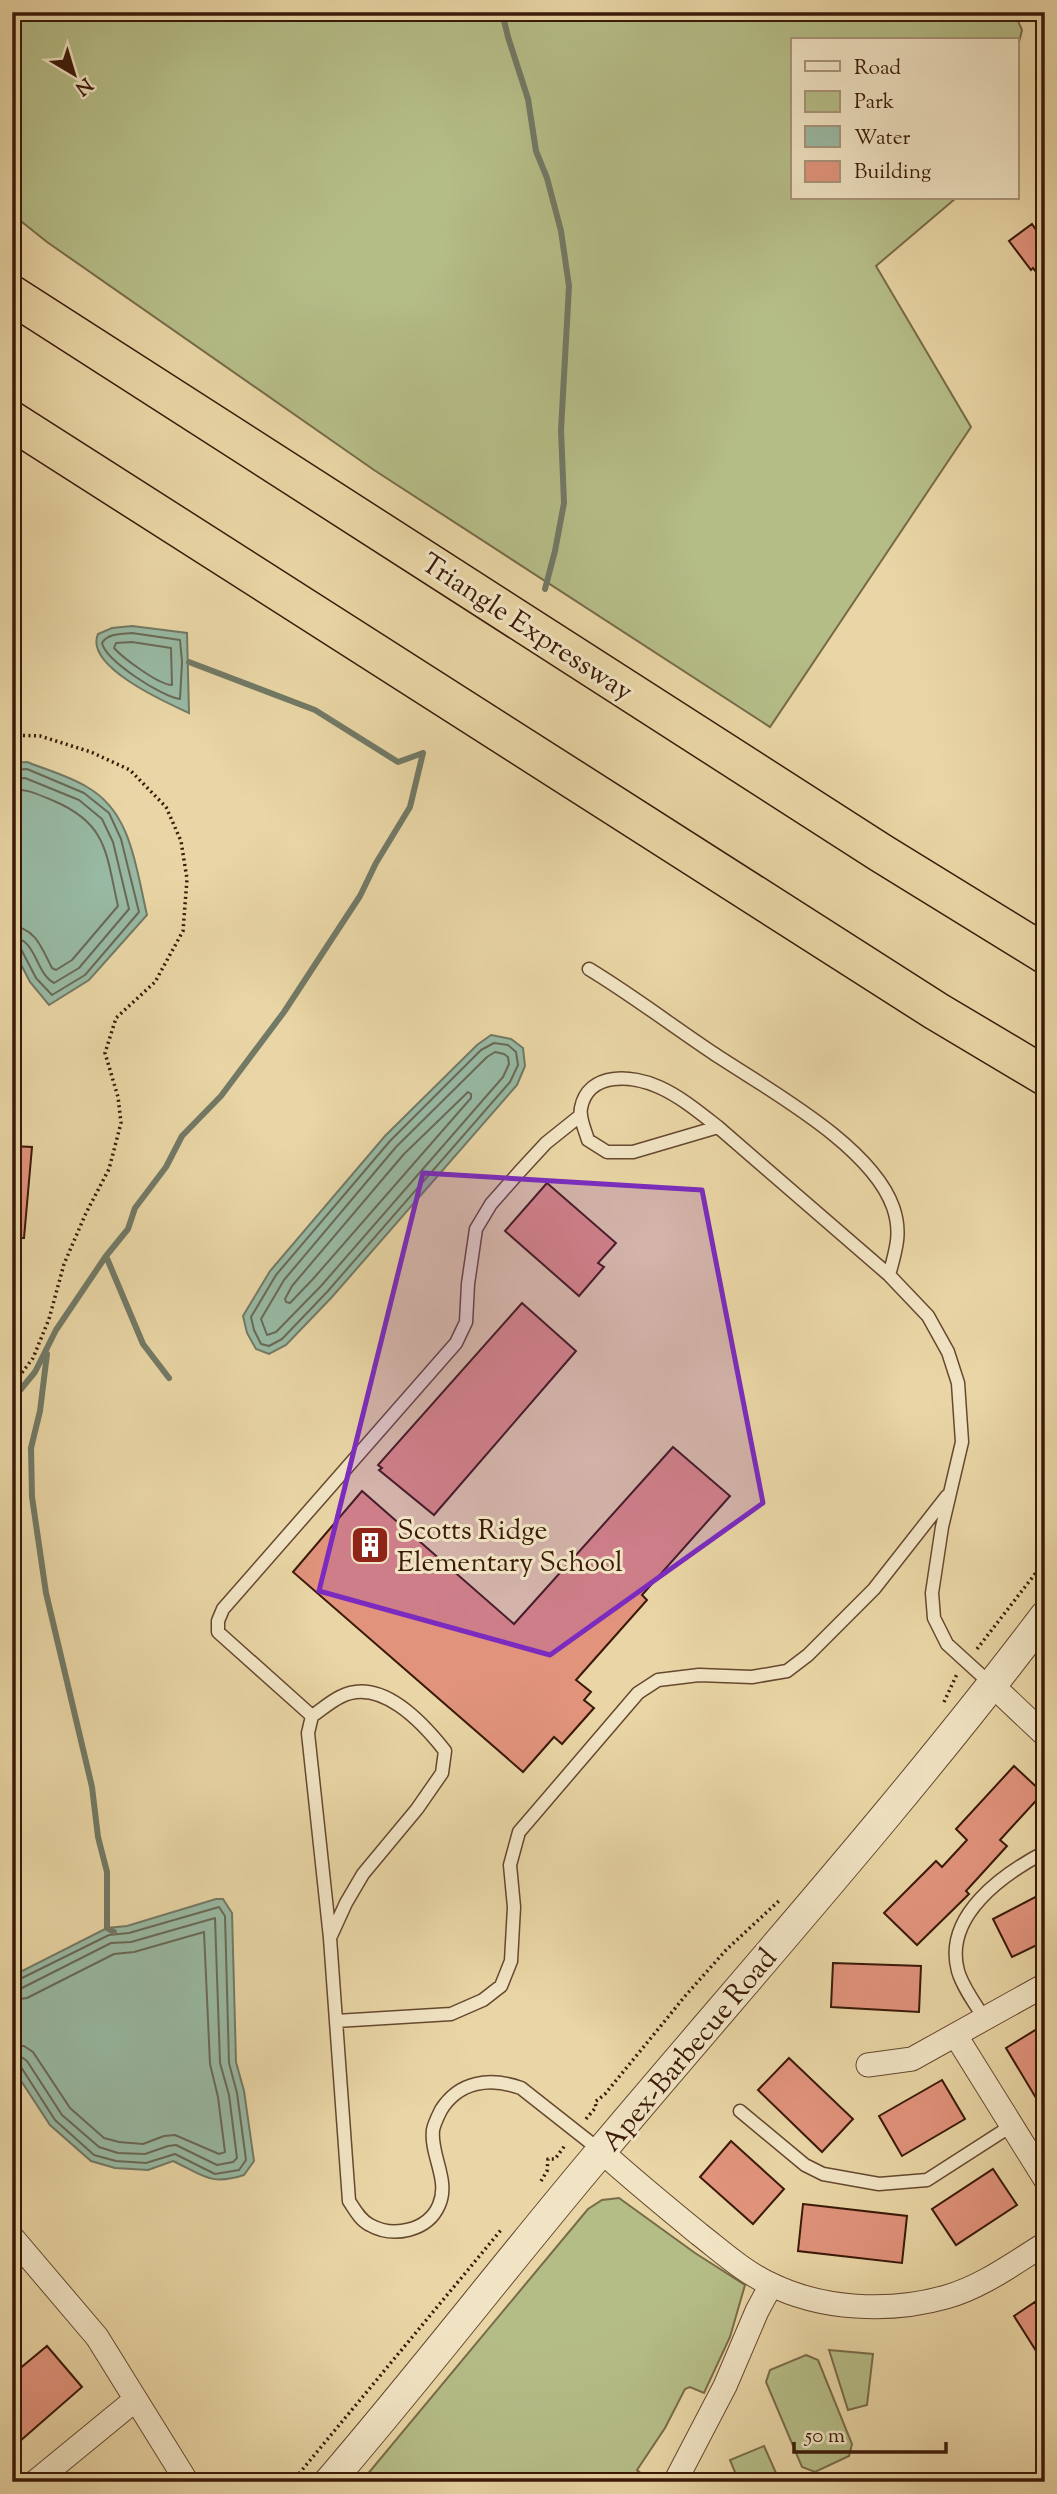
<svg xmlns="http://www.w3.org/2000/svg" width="1057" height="2494" font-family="'Sorts Mill Goudy',serif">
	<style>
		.green { fill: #b5bd87; stroke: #786b48; stroke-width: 2 }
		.water { fill: #98b9a3; stroke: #727965; stroke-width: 2 }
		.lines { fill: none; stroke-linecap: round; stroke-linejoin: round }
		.shore { stroke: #696956; stroke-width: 2 }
		.stream { stroke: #727965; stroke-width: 6 }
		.building { fill: #e1937c; stroke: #3a1908; stroke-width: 2 }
		.service-casing { stroke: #66482f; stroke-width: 15 }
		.minor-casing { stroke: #66482f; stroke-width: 25 }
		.tertiary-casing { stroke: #66482f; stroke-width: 32 }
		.motorway-casing { stroke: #3a1908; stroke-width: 41 }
		.path { stroke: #3a1908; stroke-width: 3.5; stroke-dasharray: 2 3.5; stroke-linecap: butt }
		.service { stroke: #f1e4c4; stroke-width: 12 }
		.minor { stroke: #f1e4c4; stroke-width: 23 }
		.tertiary { stroke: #f1e4c4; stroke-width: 30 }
		.motorway { stroke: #e9d5a5; stroke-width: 38 }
		.marked { fill: #7b2cbf; fill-opacity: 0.2; stroke: #7b2cbf; stroke-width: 5; stroke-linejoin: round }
		.labels { text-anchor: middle; stroke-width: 6; stroke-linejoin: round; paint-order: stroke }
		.street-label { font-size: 28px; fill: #3a1908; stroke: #f1e4c4 }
		.poi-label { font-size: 28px; fill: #3a1908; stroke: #f1e4c4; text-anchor: start }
	</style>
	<rect width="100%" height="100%" fill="#e9d5a5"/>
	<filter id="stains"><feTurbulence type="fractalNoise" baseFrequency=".00286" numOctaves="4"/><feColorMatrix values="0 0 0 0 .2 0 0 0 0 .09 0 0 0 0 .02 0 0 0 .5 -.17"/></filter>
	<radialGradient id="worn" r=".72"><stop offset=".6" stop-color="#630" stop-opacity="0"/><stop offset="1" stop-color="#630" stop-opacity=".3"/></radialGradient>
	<path class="green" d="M12,12h1002l8,18 -5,20v-10h-224v158h163l-80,68 95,161 -201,300 -396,-257 -327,-228 -35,-28z
		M619,2198l76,55 50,32 -15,52 -26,56 -14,-6 -5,2 -20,39 -28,42 14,12h-55l-5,-7 -10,7h-220l227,-273 14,-9z
		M829,2350l44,4 -6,51 -19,5z
		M806,2355l12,5 34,84 -3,12 -34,16 -13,-5 -36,-85 4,-12z
		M764,2446l16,36h-41l-9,-22z"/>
	<path class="water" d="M132,626l55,7 2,80c-24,-11 -105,-47 -91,-79l14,-6z
		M27,762c20,8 42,14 60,25 45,25 49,82 60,128l-58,65 -40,25 -19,-23 -18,-35v-184z
		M491,1035l20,4 12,9 2,18 -8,19 -185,212 -46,48 -17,9 -13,-5 -9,-16 -4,-17 27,-45 115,-135 92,-91z
		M216,1899h7l9,14 4,149 8,29 10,70 -10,14c-34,11 -41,0 -71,-14l-25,9 -33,-2 -24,-7 -41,-36 -38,-58v-91l95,-48 20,-2z"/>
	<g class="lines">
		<path class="shore" d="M132,633l48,7 2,22 -2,37c-18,-2 -74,-38 -78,-56 6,-10 20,-9 30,-10z
			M132,642l39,6 1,37c-13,0 -49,-27 -58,-37l2,-5z
			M12,770l15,-1 57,24 25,20 12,26 18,73 -54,63 -33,20 -16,-17 -15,-29 -9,-3
			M12,779l13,-1 54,22 23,19 11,23 16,67 -50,59 -25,15c-19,-10 -17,-44 -42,-46
			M12,789c16,0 27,6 42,12 54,23 52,53 64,105l-46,54 -16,10 -4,-2c-10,-19 -16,-40 -40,-42
			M494,1043l14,2 8,7 2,13 -8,17 -183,210 -45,47 -13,7 -8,-2 -7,-14 -3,-13 25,-42 114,-134 91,-91z
			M495,1052l9,2 4,3 1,7 -6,13 -182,209 -45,46 -9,3 -6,-16 23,-39 112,-133 91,-90z
			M468,1092l3,2v4l-158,181 -23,24 -4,-1 -1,-3 7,-13 112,-132z
			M12,1981l6,-1 91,-45 20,-2 90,-26 6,9 4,147 8,30 9,67 -7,10 -24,4 -40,-20 -29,9 -30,-2 -22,-6 -39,-35 -34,-53 -9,-3
			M12,1990l10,-2 89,-45 20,-1 84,-24 5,145 9,32 8,63 -4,4 -16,3 -41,-20 -8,1 -23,8 -27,-1 -19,-6 -37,-32 -35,-54 -7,-5 -8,-1
			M12,2000l15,-2 87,-44 20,-2 70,-20 6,132 8,33 7,55 -6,2 -44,-19 -11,1 -21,8 -24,-2 -15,-4 -34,-30 -37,-56 -9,-6 -12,-1"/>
		<path class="stream" d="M502,12l6,25 20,62 8,52 11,27 14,53 8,55 -8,144 3,73 -9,48 -10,38
			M189,662l126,48 83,52 25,-9
			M106,1256l37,88 26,34
			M47,1354l-7,57 -9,37 1,49 14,96 46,194 6,50 9,35v56l7,4
			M12,1400l23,-28 21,-42 50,-74 22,-27 7,-21 31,-41 16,-31 39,-40 63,-84 76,-116 16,-33 34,-56 13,-54"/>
	</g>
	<path class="building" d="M1032,224l13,19v41l-12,-16 -2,2 -22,-29z
		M12,1146l20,1 -8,91h-12z
		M547,1183l69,60 -18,20 6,4 -25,29 -74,-65z
		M522,1303l54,48 -142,164 -55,-45 3,-2 -4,-3z
		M673,1447l57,49 -88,99 5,5 -71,80 15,12 -7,8 10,8 -32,36 -8,-7 -31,35 -230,-200 69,-81 152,133z
		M1014,1766l29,27 -43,47 7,6 -41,45 3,3 -52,51 -33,-32 52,-52 6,6 25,-27 -11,-11z
		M1045,1892v49l-33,16 -19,-38z
		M833,1963l88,3 -2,46 -88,-5z
		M1045,2024v89l-39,-65z
		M789,2058l64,61 -31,33 -64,-62z
		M942,2080l23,39 -63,37 -23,-40z
		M731,2141l53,48 -31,35 -53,-47z
		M993,2169l24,36 -61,40 -24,-36z
		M803,2204l104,12 -5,47 -104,-12z
		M1035,2302l10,16v47l-31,-49z
		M47,2346l35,41 -70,61v-73z"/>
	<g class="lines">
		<g class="service-casing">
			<path id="service" d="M589,969c43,26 82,56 124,84 54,36 158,92 180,154 9,25 3,43 -4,68
				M718,1127l-85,25h-26l-19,-12c-3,-10 -9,-23 -7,-32 7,-37 52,-33 78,-21 22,10 40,25 59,40l171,148 39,41 20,36 10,31 4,59 -20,85 -10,66 2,25 13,26 45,41
				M312,1716l-94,-84v-11l5,-12 233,-266 10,-21 2,-38 8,-55 15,-25 31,-35 24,-26 35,-28
				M330,1938l16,-35 17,-29 54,-65 25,-36 3,-22c-22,-28 -65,-75 -105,-54 -10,5 -19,13 -28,19l-4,17 22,205 19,263c6,9 11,19 21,24 23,13 58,6 69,-20 11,-25 -9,-50 -6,-75 1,-6 5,-14 8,-20 18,-29 49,-33 80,-22l80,63
				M985,2019c-9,-14 -22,-31 -27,-48 -15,-55 45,-97 87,-119
				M336,2021l115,-7 32,-14 18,-14 10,-25 3,-54 -4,-42 9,-33 119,-139 20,-13 41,-5 53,2 35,-6 21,-16 66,-66 73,-93
				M740,2111l65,54 18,9 56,10 48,-4 84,-54"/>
		</g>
		<g class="minor-casing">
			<path id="minor" d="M992,1685l53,50
				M956,2036l89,143
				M868,2065l44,-6 133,-74
				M601,2151c32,29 65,56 98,83 22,17 44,37 69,49 53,27 122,30 178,14 36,-10 68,-34 99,-53
				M12,2237l85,100 90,145
				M35,2482l100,-82
				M675,2482l50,-96 32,-75 14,-26"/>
		</g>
		<g class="tertiary-casing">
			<path id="tertiary" d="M329,2482c93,-108 180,-222 273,-332 149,-177 303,-349 443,-534"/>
		</g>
		<g class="motorway-casing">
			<path id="motorway" d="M12,295l869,558 164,101
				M12,421l924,590 109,65"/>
		</g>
		<path class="path" d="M12,735l28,1 51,16 39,18 36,37 15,34 6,38 -4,52 -28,51 -39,36 -11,35 13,44 3,26 -12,46 -23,44 -22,51 -15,55 -16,39 -21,28
			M977,1649l68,-88
			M944,1702l13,-28
			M586,2119l10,-12 -1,-5 10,-8 81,-99 40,-45 55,-51
			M541,2181l6,-10 1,-12h7l11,-15
			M587,2479l2,3
			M292,2482l209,-252"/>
		<use href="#service" class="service"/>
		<use href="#minor" class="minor"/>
		<use href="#tertiary" class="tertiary"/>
		<use href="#motorway" class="motorway"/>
	</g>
	<path class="marked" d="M423,1173l279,17 61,313 -213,152 -231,-64z"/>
	<defs>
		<g id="building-square" transform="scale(2.0125)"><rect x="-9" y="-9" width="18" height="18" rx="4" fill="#8f2418" stroke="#f1e4c4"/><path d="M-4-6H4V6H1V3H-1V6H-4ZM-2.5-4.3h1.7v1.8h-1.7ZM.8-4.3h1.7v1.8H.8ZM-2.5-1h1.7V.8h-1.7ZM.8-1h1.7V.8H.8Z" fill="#fff"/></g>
	</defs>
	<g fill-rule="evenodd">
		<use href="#building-square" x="370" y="1545"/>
	</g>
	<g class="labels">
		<g class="street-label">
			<text transform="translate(528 626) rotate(33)" y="10">Triangle Expressway</text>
			<text transform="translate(688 2049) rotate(-50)" y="10">Apex-Barbecue Road</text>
		</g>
		<g class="poi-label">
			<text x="397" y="1539">Scotts Ridge<tspan x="397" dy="32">Elementary School</tspan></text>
		</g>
	</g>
	<rect width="1057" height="2494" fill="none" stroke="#e9d5a5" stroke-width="42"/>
	<rect x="14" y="14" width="1029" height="2466" fill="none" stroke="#3a1908" stroke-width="3.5"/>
	<rect x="21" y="21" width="1015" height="2452" fill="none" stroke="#3a1908" stroke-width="2"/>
	<rect x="791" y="38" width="228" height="161" fill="#f1e4c4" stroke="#a89379" stroke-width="2"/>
	<rect x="805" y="61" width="35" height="10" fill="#f1e4c4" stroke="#a89379" stroke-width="2"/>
	<text x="854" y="74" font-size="21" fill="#3a1908">Road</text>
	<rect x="805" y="91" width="35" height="21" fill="#b5bd87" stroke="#a89379" stroke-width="2"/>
	<text x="854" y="108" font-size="21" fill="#3a1908">Park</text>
	<rect x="805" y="126" width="35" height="21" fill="#98b9a3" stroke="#a89379" stroke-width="2"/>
	<text x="854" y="144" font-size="21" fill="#3a1908">Water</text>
	<rect x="805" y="161" width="35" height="21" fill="#e1937c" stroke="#a89379" stroke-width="2"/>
	<text x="854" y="178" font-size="21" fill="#3a1908">Building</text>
	<g transform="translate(74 74) rotate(142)" stroke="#f1e4c4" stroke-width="5" paint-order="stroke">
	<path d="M0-5L12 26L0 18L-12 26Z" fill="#3a1908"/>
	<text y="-10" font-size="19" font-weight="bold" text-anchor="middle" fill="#3a1908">N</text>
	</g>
	<path d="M794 2442v10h152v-10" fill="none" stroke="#3a1908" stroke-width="3.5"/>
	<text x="805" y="2442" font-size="21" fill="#3a1908" stroke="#f1e4c4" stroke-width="5" paint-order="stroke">50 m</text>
	<rect width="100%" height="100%" filter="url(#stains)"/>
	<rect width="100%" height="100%" fill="url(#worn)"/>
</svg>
